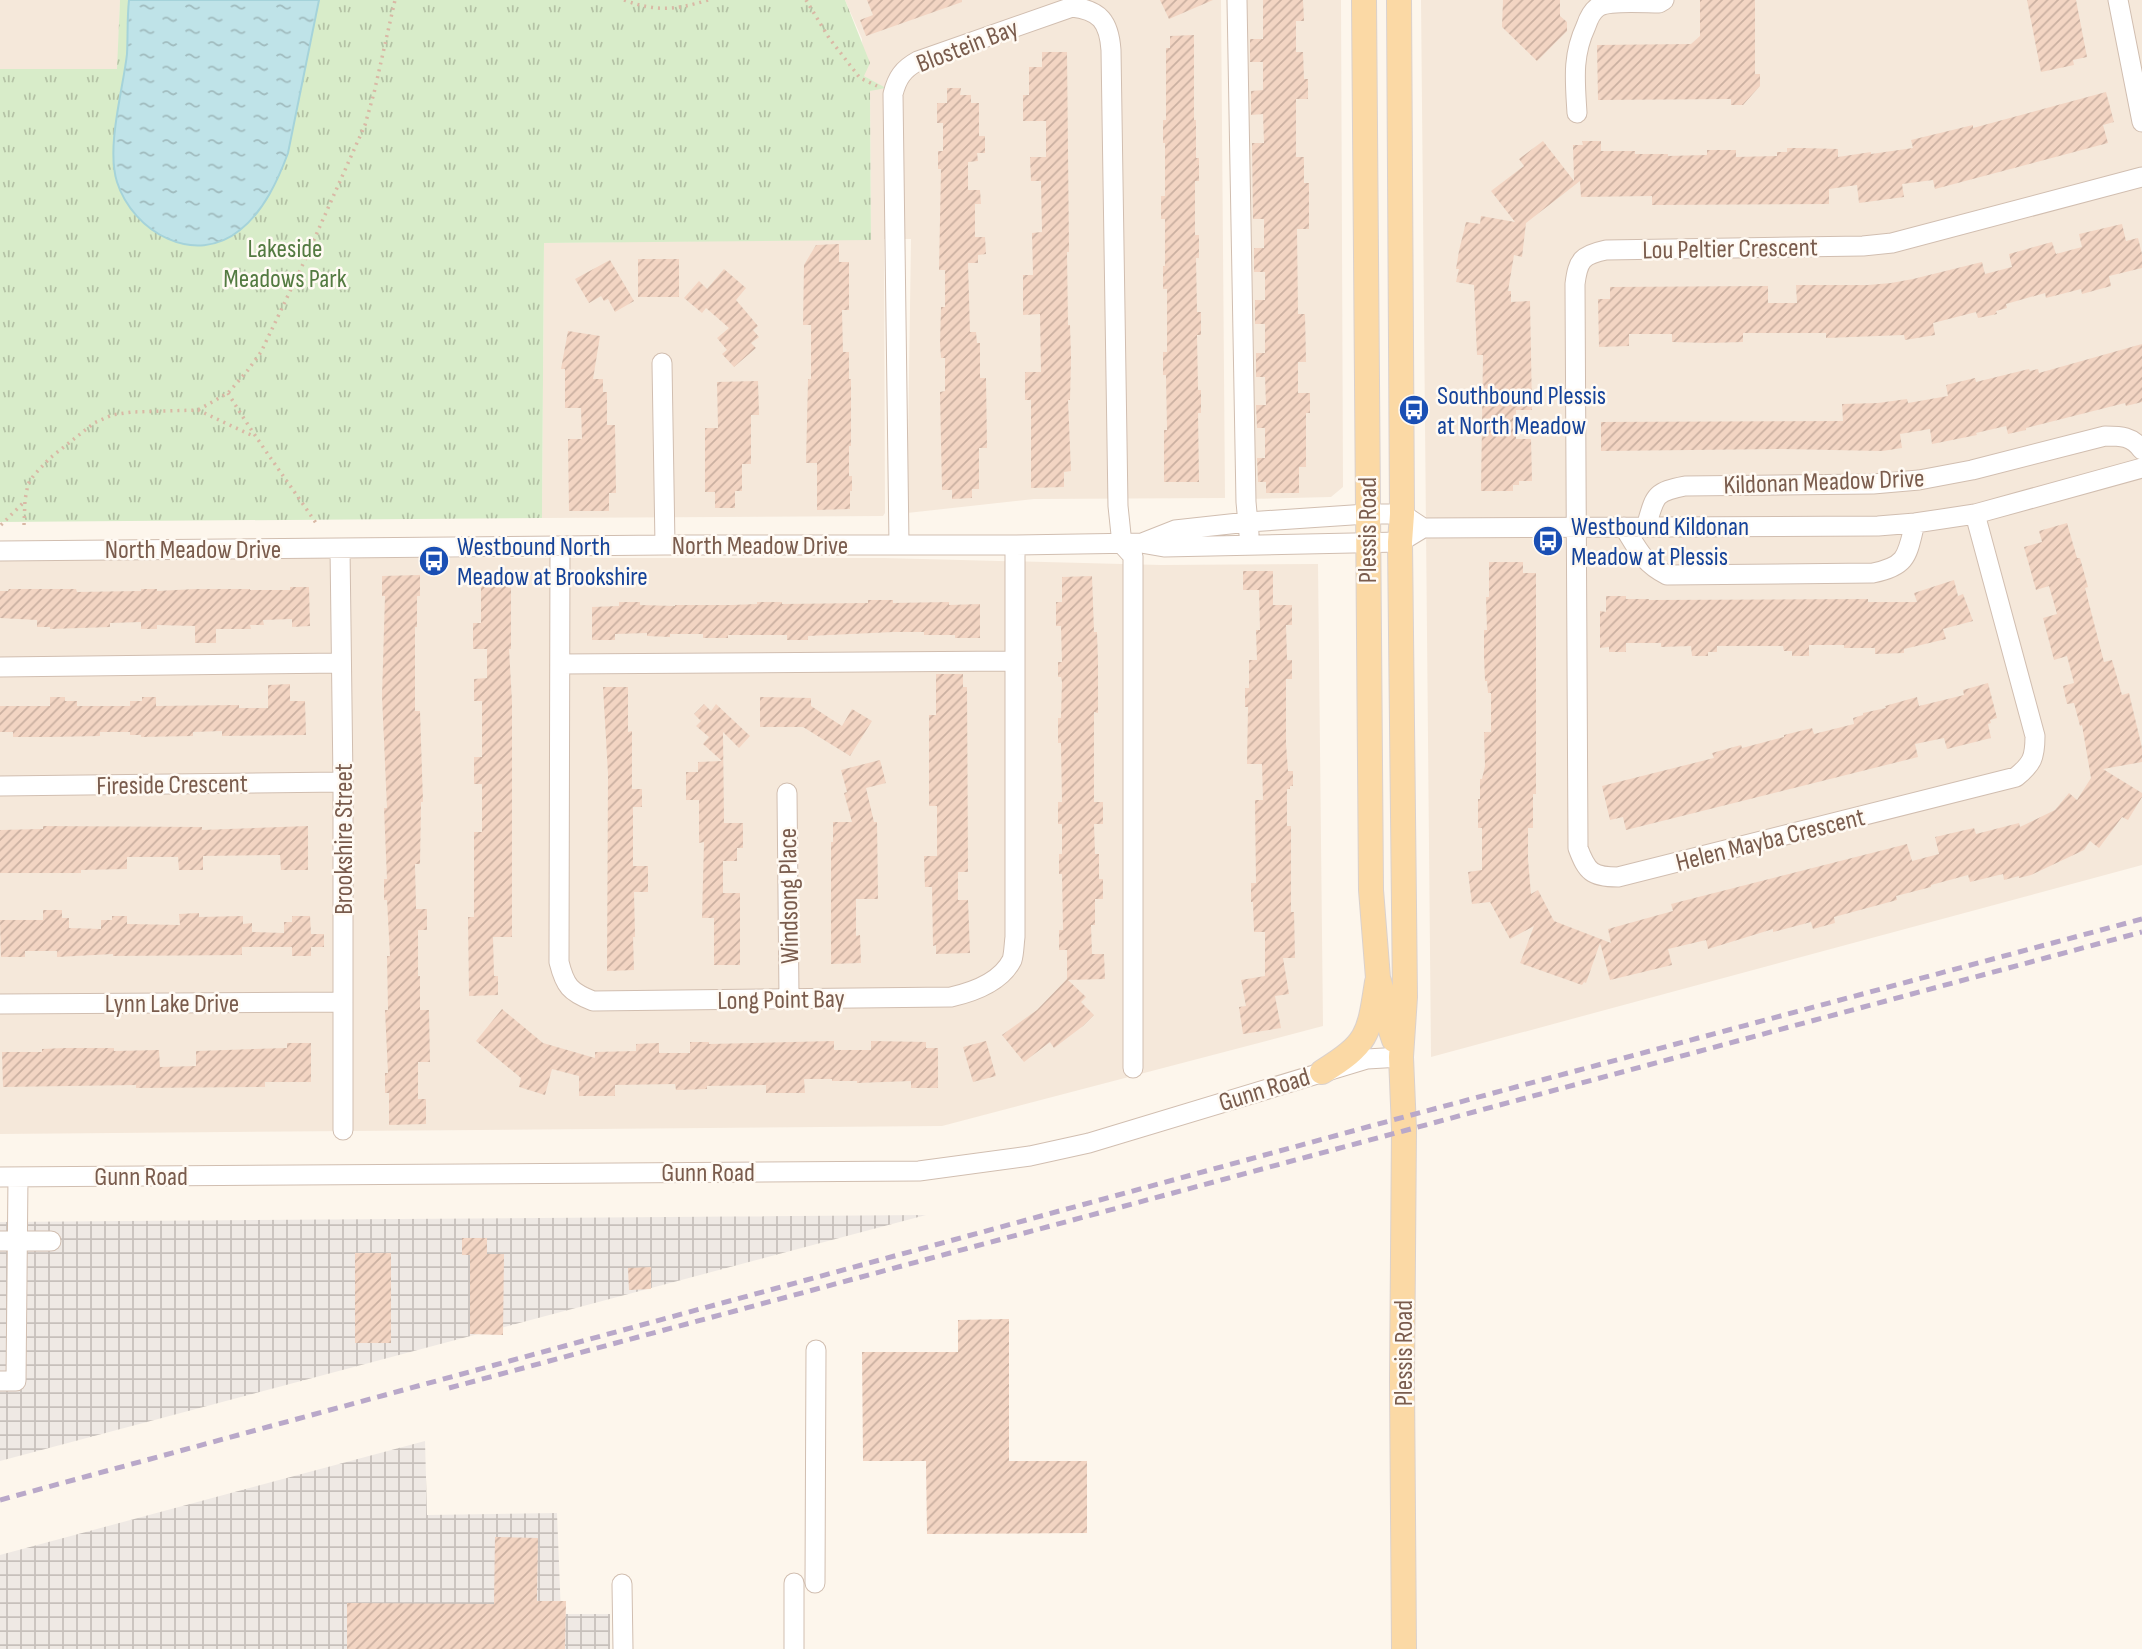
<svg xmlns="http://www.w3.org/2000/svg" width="2142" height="1649" font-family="'Sofia Sans Condensed',sans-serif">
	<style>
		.residential { fill: #f5e8da }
		.industrial { fill: url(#industrial-grid) }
		.park { fill: url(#park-tufts) }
		.water { fill: url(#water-ripples); stroke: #a5d3da; stroke-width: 2 }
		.building { fill: url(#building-hatch) }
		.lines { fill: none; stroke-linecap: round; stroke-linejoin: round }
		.minor-casing { stroke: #d1beb0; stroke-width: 21 }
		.major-casing { stroke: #dad1cd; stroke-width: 26 }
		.path { stroke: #d9b8a5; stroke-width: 3.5; stroke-dasharray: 2 5; stroke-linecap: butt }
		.minor { stroke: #fff; stroke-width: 19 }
		.major { stroke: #fbd9a5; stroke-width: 24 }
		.rail { stroke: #b9a8c9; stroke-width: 5; stroke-dasharray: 10 7; stroke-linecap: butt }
		.labels { text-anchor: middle; stroke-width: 5; stroke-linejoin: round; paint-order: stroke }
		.street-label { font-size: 26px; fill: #7a5c4d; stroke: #fffaf3 }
		.park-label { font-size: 26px; fill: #537a41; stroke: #fffaf3 }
		.transit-label { font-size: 26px; fill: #164399; stroke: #fffaf3; text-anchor: start }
	</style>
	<defs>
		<pattern id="industrial-grid" width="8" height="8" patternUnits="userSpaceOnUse" patternTransform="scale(1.75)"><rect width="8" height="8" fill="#efe9e4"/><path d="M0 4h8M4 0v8" fill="none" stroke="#c7c0bb"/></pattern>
		<pattern id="park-tufts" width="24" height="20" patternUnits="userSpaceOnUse" patternTransform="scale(1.75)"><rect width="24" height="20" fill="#d8ecc9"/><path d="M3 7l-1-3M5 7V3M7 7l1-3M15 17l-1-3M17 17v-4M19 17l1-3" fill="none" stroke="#b4c2a5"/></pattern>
		<pattern id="water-ripples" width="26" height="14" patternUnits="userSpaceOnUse" patternTransform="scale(1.75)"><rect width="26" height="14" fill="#bfe3e8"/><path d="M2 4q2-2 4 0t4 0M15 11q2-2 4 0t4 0" fill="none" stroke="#a0bbbe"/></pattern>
		<pattern id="building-hatch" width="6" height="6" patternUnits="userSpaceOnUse" patternTransform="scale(1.75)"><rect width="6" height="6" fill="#f3d5c3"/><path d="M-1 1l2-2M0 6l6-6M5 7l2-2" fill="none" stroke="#cab0a1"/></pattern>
	</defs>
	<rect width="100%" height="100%" fill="#fdf6ec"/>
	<path class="residential" d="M0,0h120l-2,69h-118z
		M845,0h376l4,498 -191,1 -127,14 4,-274h-27l1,274 -2,3 -341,2 2,-275 327,-4 -1,-149 15,-2 -21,-12 -2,-37z
		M1243,0h98l2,487 -12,10 -85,2z
		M1421,0h721v865l-711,192z
		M316,558h568l277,7 157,-1 5,462 -381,100 -942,8v-574z"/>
	<path class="industrial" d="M926,1215l-926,246v-239z
		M425,1441l2,74 130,-2 4,101h49v35h-610v-94z"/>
	<path class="park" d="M120,0h725l25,63 -6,13 22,12 -16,3 1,149 -327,3 -2,275 -542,4v-453h117z"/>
	<path class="water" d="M129,0h190l-31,153c-10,27 -24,58 -48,77 -45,37 -107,2 -123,-48 -11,-35 6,-92 10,-128 1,-18 0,-36 2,-54z"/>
	<path class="building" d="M867,0h95v2l-96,34 -6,-16 13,-5z
		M1160,0h53l-44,19z
		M1263,0h40l1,21h-8v31h7l1,27h4v20h-12v58h8v26h5v46h-12l1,85h7l1,48h-8v31h12v20h-4v54h-7v26h-33v-11h-8l-1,-24h8v-30h-8l-1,-23h10l-1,-28h-9v-24h9v-29h-10v-24h10v-28h-11v-24h10v-29h-11l-1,-76h12l-1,-29 -12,1v-24l12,-1v-28h-13v-23h13z
		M1503,0h57v16l7,6v9l-30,30 -35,-34z
		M1700,0h55v74h5v12l-17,19h-12v-6l-133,1 -1,-55 94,-1 9,-8z
		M2027,0h49l11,57 -14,3 1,5 -33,7z
		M1194,35v85h2v38h3v23h-4v54h4v23h-3l1,54h4v23h-4l1,55h3v23h-3l1,69h-35v-52h3l-1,-55h-3v-23h4v-63h-4v-23h2v-47h-4v-23h4v-53h-2v-23h3v-72h4v-12z
		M1042,52h25l2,200h-2l1,73h2l1,32 -1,43h-2l3,71 -7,1v15l-33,1v-88h-6v-28h16l-1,-58 -17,1v-40h10l-1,-42 10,-1 -1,-51h-10l-1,-24h16v-36h-23v-26h6v-28h13z
		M947,88h14l-1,7h11v8h8v33h6v17h-8l1,8 -10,1v28h12l1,14h-6v33h10l1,17 -8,1v8h-10l2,69h6l1,11h3v35h6l1,70h-8v41h-7v9l-20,1v-9h-10l-2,-98 5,-1v-33h-4l-1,-15 1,-36h4v-37h-6l2,-101h-3v-18h5v-28h-6v-20h10z
		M2106,92l8,30 -11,3 5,18 -173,46 -2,-9 -31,4 2,13 -45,6 -2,-18 -28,4v15l-177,1v-9l-71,1 -1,-16 -54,42 -4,34 -8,-2 -6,36h3v11l19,-1 2,109h-16v29h15l1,42h-13v4h-6v6h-32l2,-136h-6l-3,-70 -18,-3 3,-13h-3l3,-18 7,-29 14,2 1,-8 34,6 -24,-31 33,-25 -5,-7 24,-18 31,40 -1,-36h10l-1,-4h19v10h34v3h33v2l39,-1v-5h29v7l41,-1v-4h10v-4h16l35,1v8l33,-5v2l42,-6 -2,-8 62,-15v3z
		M2122,224l4,17 12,-3 4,16v14l-33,8 2,10 -29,8 -1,-5 -35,9 -1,-5 -39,11 1,4 -11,3 1,3 -19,4 -2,-6 -43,11 2,12 -30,5 -1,-5 -78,3v-5h-83v9l-34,1 -37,-1v-8h-43v12l-30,1 -1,-48h12v-12l158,-1v17h29l-1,-18h72l23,-2 22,-4 69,-17 3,12 27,-7 -3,-13 43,-12 4,12 26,-7 -3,-13z
		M839,244v18h10v48h-7l1,42h6v27h2v67h-2v30h3v15h-2v18l-33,1v-47h-11l2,-84h3v-54h-8l1,-60 12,-20z
		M638,259h41v38h-41z
		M610,260l24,41 -19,11 -7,-13 -4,2 -3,-5 -12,7 -14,-24z
		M724,269l22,19 -10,12 22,26 -5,4 6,7 -8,6 5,5 -22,19 -12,-13 5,-4 -10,-12 12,-10 -23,-20 -4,5 -18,-15 15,-17 8,8z
		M568,331l32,5 -7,43h10v13h4v33h8l1,68h-7v18h-40l-1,-72h14l-1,-31h-16v-39h-4z
		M2142,344v58l-16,4 -1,-3 -99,25v2l-18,4 -2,-8 -30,7 1,2 -45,9 -2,-15 -30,5 2,14 -20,3 -99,-2 -182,2v-29l242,-1 -1,-17 36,-1 29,-4 1,4 40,-7 -2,-11 29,-7 1,4 53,-13 1,2 8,-2 1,4z
		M758,381l1,34h-8v49h-9v27h-7v17h-20v-16h-10v-64h13l-1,-46z
		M2067,523l10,35h3l8,29 -3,1 19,74 8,-2 10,35 7,-2 13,55v14l-39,7 39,24v4l-14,23 -6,-3 -23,31 -9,-7 -6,9 -53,25 -12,3v-2l-15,4 -1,-6 -33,8 -2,-7 -37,10v2l-35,9 1,4 -63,17 1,6 -22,6 -2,-7 -38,10v-3l-65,20 -2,-9 -38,9 4,16 -62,15 -10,-37 -14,40 -2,-1 -2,3 -62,-22 14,-37 -24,13 -20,-37 -18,2 -4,-32 14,-2v-42h-4v-29h2v-20h2l3,-13 -1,-34h7v-39h-3l-1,-12h-2l-1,-25v-26h3l-1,-33h3v-35h34v11h13v221h-3v34h-5v32l3,34 7,-4 16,31 57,22 -3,-14 65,-18 -2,-7 236,-60 5,17 27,-7 -4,-17 39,-9 2,6 43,-11 1,4 35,-17 14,-17 8,7 14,-22 -9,-53 -2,1 -6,-23 -7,1 -4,-18 11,-3 -7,-27 -13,4 -11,-42 14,-4 -8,-28 -13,4 -12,-43 18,-5 -3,-11z
		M1243,571h30v34h19v20h-6l1,35h5v19h-6v65l2,27h5v15h-3v3h-3v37h4v86h3l1,46h-12l6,36 -14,2 6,32 -38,6 -4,-27 7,-1 -5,-26 24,-4v-44h-11l-1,-30h-2v-19h5l-1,-83h8l-1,-36h-15l1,-57h-3v-19h4v-28h8l-1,-30h4l-1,-40h-16z
		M420,575v21h-3v31h-2v84h5l3,91h-2l-1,62h-5l1,45h11v21h-9v46h2v34h9l1,52h-12v37h8v25l-37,1v-32h-4v-20h3l-3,-63h3l-1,-54h3l-3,-56h-3v-21h3l-3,-71h3l-5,-112 3,-100h-3v-20z
		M491,575h20v74h-2l3,52v236h-19l1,39h4v19l-29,1 -1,-79h6v-85h8v-48h-8v-27h8v-56h-8v-22l13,-1v-29h-14v-26h8v-44h10z
		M1092,576l2,56h3l1,30v51l-4,-1v90h9v22h-9l1,30h4v25h4v20h-8v26h-4l1,29h12l1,25 -37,1 18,17 -5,5 13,13 -11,11 -29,22 -4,-6 -26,20 -22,-27 35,-25 30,-31v-29h-8v-20h4l-1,-56h-3v-20h3v-30h-4v-22h4l-1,-59h-3v-25h3l1,-36 -1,-5h-3v-15h4l-1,-36h-5v-24h6v-25z
		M1954,580l4,16 5,-2 10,27 -30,8 3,10 -42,10v4l-29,1v-6h-31v-3h-35v11h-17v-5h-8l-1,-5h-66v6h-9v4h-16l-1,-10 -30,1v-4h-35v9h-17v-5l-9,1v-37l6,1v-16h20v3h23v1l219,-1v3h49l-3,-9z
		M290,587h19l1,39 -18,1v-8l-29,1 1,5h-14l1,4h-35v14h-21v-17l-38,-1v4h-16v-7l-31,1v4l-60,2v-2h-13v-7l-37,-2v-27h8l1,-2h67l1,3 64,-1v-2h16v2l38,-2h55v1h40z
		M868,600h25v3l56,-1v3l31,-1v34h-25v-3h-31v-3h-31l-85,4v4h-21v-5h-59v3h-25v-4h-33v3l-23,-1v-3l-32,1v6h-23v-33l27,-1v-4h21v3l35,1v-1h57l25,-1v-2h25v2l86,-1z
		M936,674h27v13h4l1,185h-10v28h10l2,53 -34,1v-9l-3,1 -1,-59h-7l-1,-31h13v-50h-8v-91h7z
		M1988,683l9,35 -7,2 1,3 -3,1 3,14 -44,11 -3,-11 -29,6 3,13 -292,73 -3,-13 -13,3 -8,-34 112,-28 -2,-5 29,-8 1,3 42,-11v-2l28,-7 2,6 40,-10 -1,-6 10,-3v-2l23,-5 -1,-2 32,-9 2,9 45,-11 -1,-5z
		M290,684v17h15l1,34 -84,1v-5l-29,1v4l-52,1v-2h-11v-3h-30v4l-50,1h-37v-5h-13v-26h50v-9h15v4h12v5h53v-5h12v-4h14v9l83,-1v3h29v-23z
		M603,687h25v45l4,-1v58h10v18h-9v59h15v26h-14l1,45h-2l1,33 -27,1 1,-197z
		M760,697l51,1v8l31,20 10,-17 20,12 -22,35 -47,-29h-43z
		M704,704l7,7 5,-7 34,32 -11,12 -16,-16 1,91h19v25h-6v13h-14v32h17v72h-26v-47h-12l2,-76 -5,1v-43h-13v-28h12v-10l24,-1 -19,-17 6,-7 -13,-11 5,-5 -7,-7z
		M880,760l6,23 -20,5 8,34h3l1,77h-22v37l4,-1 1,28 -30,1v-122h2v-20h19l-8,-29 3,-1 -6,-22z
		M43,826l159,1v3l106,-4v44h-27l-1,-15 -77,1v14h-24l-1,-13h-51v12l-46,1v3h-81v-43l43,-1z
		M43,910h19v8h7v10l32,1v-9h11v-4h15v8l53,1 -1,-11 20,-1v4l44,-1v8l9,-1v9l32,1v-11h8v-6h18l1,18h13v13h-13v9h-19v-9h-50v8l-129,1v-2l-56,3v-6h-32v6h-24l-1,-37h43z
		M502,1009l41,34 52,15v-6l41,-1v-7l23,-1v10h31v-11h19v2l125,-3v9h37v-9l55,1v6h12v40h-27v-7l-54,2v-2h-25v-2h-28l1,14h-39v-8l-59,1v3l-31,1 -1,-6 -60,1v11h-36v-20l-27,-7 -7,26 -26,-8 2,-9 -45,-37z
		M986,1041l10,35 -23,6 -10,-35z
		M287,1043h24v39h-46v5l-129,1v-3l-133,2 -1,-35h40v-3l24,-1h48v3l45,-1 1,17 36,-1v-15l91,-3z
		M462,1238h25v16h17l-1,81 -33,-1v-79h-8z
		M355,1253h36v90h-36z
		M651,1267v22l-22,1 -1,-22z
		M1009,1319v142h78v72l-160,1 -1,-73h-63l-1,-109h96v-32z
		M495,1537l43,1 -1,63h29l-1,48h-218v-46l147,1z"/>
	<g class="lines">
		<g class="minor-casing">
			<path id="minor" d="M1237,0l9,502 3,32
				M2118,0l24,122
				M1577,113c-2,-33 -5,-57 9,-87 2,-6 6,-15 12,-19 11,-7 46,-4 61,-4l5,-3
				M662,363l3,182
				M1975,514l60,222c0,22 -3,28 -19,41l-398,100c-26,0 -31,-5 -40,-29l-3,-564c3,-24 7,-29 31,-34l257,-4 29,-3 250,-66
				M1624,527c13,21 19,36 43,48l206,-2c35,-7 34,-18 42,-50
				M1646,527c9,-30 7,-35 39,-41l188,-2 46,-4 53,-10 133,-34c16,0 27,0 37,14
				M1142,543l33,-13 73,-8 119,-8h35l21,14 455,-2 37,-3 60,-9 167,-46
				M899,544l-6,-450c4,-16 10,-25 25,-33l154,-54c28,3 37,15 39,43l7,456 4,38 11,12v512
				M340,548l3,234v348
				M560,548l-1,414c6,24 11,30 34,39l358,-4c22,-5 50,-15 61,-37 2,-6 2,-16 3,-23v-392
				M0,551l665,-6h350l126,-2 23,4 236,-5 23,-14
				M560,664l454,-3
				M0,667l341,-4
				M0,786l343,-4
				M787,793l2,205
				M0,1004l343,-2
				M0,1177l919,-6 111,-15 59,-13 278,-84 34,-2
				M0,1241h51
				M0,1381h16l2,-204
				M815,1583l1,-233
				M622,1584l1,65
				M794,1649v-66"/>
		</g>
		<g class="major-casing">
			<path id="major" d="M1364,0l7,890 7,88 10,33 3,20 3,9
				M1399,0l3,514 -2,28 5,455 -4,60 3,72 -2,251 2,269
				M1322,1072c47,-29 47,-38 55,-90"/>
		</g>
		<path class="path" d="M624,0c32,12 52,10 84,0
			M806,0l23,38 31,40 17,8
			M228,393c27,45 58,86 88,130
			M198,410l55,26
			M1,525l23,-23
			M24,525l1,-25 3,-16 6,-9 16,-17 44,-35 18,-8 20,-3 66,-2 30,-17 20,-23 13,-18 43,-90 61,-137 9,-32 21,-93"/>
		<use href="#minor" class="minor"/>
		<use href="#major" class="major"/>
		<path class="rail" d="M449,1388l1693,-456
			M0,1500l1404,-383 738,-198"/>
	</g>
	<defs>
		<g id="bus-disc" transform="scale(1.575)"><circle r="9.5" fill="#1a4fb4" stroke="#fffaf3"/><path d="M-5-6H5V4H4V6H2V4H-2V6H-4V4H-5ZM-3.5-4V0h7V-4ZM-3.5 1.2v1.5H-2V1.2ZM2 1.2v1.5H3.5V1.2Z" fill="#fff"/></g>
	</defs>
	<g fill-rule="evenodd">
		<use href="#bus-disc" x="1414" y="410"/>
		<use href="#bus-disc" x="1548" y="541"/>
		<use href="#bus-disc" x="434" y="561"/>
	</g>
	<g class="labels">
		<g class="street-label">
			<text transform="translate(967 45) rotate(-21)" y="9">Blostein Bay</text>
			<text transform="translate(1730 248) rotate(-1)" y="9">Lou Peltier Crescent</text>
			<text transform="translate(1824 481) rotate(-2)" y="9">Kildonan Meadow Drive</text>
			<text transform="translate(1367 530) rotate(-90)" y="9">Plessis Road</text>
			<text x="760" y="554">North Meadow Drive</text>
			<text x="193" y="558">North Meadow Drive</text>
			<text transform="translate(172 784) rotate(-1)" y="9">Fireside Crescent</text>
			<text transform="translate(343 839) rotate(-90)" y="9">Brookshire Street</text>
			<text transform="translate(1770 839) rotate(-14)" y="9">Helen Mayba Crescent</text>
			<text transform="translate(788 896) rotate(-91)" y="9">Windsong Place</text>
			<text transform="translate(781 999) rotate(-1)" y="9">Long Point Bay</text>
			<text x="172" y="1012">Lynn Lake Drive</text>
			<text transform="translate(1264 1089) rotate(-17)" y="9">Gunn Road</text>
			<text x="708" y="1181">Gunn Road</text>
			<text x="141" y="1185">Gunn Road</text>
			<text transform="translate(1403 1353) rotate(-90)" y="9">Plessis Road</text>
		</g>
		<g class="park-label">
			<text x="285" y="257">Lakeside<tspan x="285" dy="30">Meadows Park</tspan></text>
		</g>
		<g class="transit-label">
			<text x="1437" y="404">Southbound Plessis<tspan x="1437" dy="30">at North Meadow</tspan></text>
			<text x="1571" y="535">Westbound Kildonan<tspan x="1571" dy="30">Meadow at Plessis</tspan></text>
			<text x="457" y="555">Westbound North<tspan x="457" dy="30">Meadow at Brookshire</tspan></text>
		</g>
	</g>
</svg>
